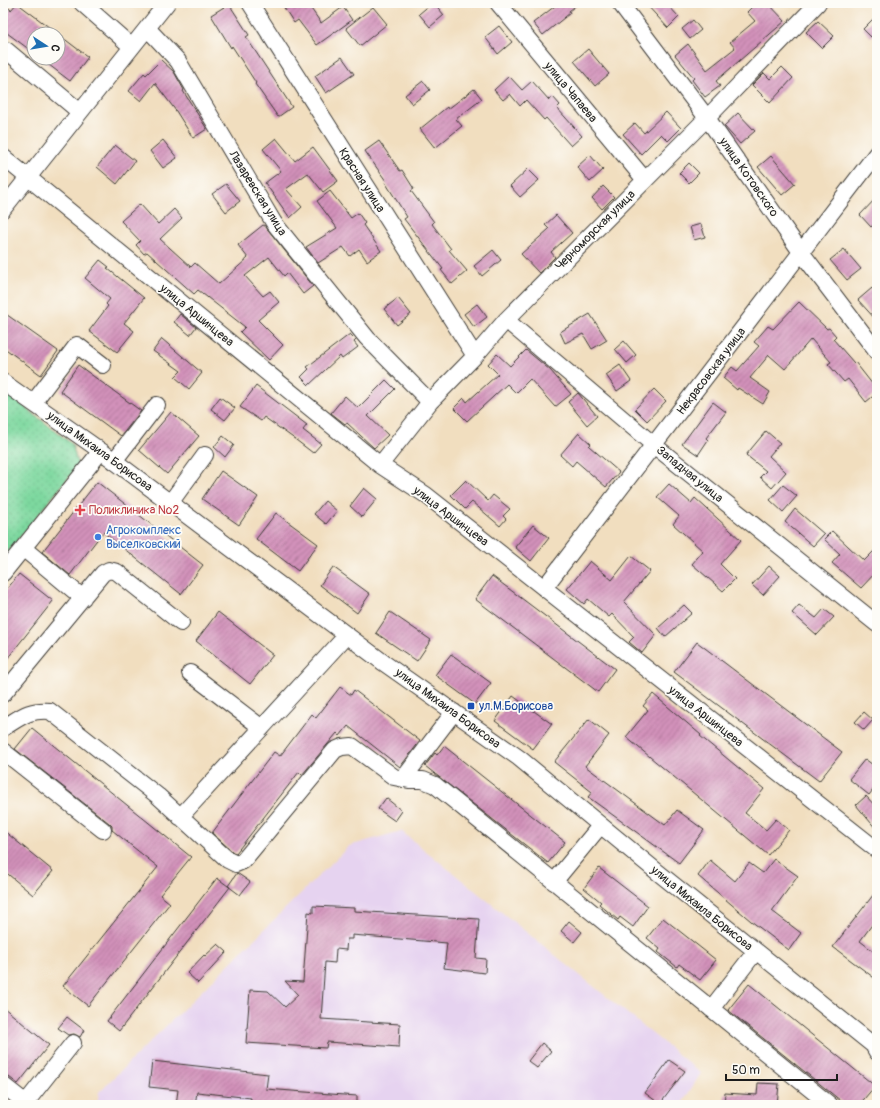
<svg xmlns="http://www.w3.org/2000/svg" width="880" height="1108" font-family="Pangolin,sans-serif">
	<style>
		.built { fill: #e6d3f0 }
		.park { fill: url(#park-dots); stroke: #4c7a5e }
		.building { fill: url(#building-hatch) }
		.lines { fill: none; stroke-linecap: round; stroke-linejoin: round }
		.minor-casing { stroke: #3c3934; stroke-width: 18 }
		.minor { stroke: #fff; stroke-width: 16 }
		.health-dot { fill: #e0444e; stroke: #fdfcf7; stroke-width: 1.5 }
		.shop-dot { fill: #3f7fe0; stroke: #fdfcf7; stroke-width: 1.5 }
		.transit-dot { fill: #1a4fb4; stroke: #fdfcf7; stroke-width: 1.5 }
		.labels { text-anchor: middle; stroke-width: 3.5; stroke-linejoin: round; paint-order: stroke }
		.street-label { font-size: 12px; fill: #1c1c1c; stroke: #fdfcf7 }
		.health-label { font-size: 12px; fill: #be3a42; stroke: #fdfcf7; text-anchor: start }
		.shop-label { font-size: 12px; fill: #366cbe; stroke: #fdfcf7; text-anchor: start }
		.transit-label { font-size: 12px; fill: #164399; stroke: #fdfcf7; text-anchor: start }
	</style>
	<defs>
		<pattern id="park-dots" width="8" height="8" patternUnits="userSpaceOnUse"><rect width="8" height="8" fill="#7dd89f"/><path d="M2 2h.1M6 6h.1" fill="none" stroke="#6bb988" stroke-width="1.8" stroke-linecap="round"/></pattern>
		<pattern id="building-hatch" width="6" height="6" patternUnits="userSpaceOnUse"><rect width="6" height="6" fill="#d291ba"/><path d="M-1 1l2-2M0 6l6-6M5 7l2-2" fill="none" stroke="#aa7696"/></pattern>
	</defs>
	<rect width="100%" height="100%" fill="#fdfcf7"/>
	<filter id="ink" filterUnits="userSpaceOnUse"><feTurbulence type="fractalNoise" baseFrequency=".025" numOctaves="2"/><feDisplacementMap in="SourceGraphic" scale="8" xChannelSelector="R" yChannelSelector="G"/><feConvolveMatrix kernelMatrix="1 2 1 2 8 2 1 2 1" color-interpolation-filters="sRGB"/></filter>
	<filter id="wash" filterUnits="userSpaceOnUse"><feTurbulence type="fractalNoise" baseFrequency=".012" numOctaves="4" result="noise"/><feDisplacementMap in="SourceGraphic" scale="16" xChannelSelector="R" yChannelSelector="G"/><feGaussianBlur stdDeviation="0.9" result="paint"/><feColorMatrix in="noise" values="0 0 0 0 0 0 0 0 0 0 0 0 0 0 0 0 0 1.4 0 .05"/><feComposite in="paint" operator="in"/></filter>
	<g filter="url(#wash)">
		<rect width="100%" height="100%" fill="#f1debf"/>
		<path class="built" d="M401,831l300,242 -20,32h-584l2,-13 250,-246z"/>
		<path class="park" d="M3,390l69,54 6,22 -75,92z"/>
		<g id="blocks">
			<path class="building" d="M3,3l8,7 6,-7 41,31h-24v19l-31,-23z
				M281,3h26l14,20 22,-16 9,13 -35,25 -19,-25 -4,3z
				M432,3h2l10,12 -14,12 -11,-13z
				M559,3h20l-10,8 1,2 -27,22 -10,-12z
				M645,3h21l13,14 -11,11z
				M756,3h12l17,18 -69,60 4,5 -15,11 -13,-17 2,-2 -19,-23 13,-11 19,26 28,-22 -5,-6 25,-21 -8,-9z
				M229,4l20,31 -3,2 46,70 -14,10 -23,-33 1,-1 -24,-37 -1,2 -20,-33z
				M373,7l14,17 -27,22 -14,-18z
				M877,15v17l-6,5 -8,-8z
				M693,20l8,10 -11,9 -8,-10z
				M818,21l16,15 -12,12 -16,-16z
				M499,26l13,16 -14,12 -13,-17z
				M58,34l30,23 -18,24 -30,-23h18z
				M588,49l21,25 -14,12 -21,-25z
				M342,57l12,17 -28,19 -11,-17z
				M161,60l13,12 10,18 -1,1 24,38 -14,9 -17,-27 -21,-28 -14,18 -12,-10 15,-18 2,2z
				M782,67l11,11 -23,25 -18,-18 12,-12 6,6z
				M509,76l13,14 10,-9 17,19 4,-3 7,8 -3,3 25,28 -11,10 -25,-28 -2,2 -18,-20 -6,6 -10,-12 -7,6 -9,-10z
				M423,81l7,9 -18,14 -7,-9z
				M474,89l8,10 -26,20 6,7 -27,22 -15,-19 27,-22 1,2z
				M666,112l15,16 -13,13 -7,-7 -20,20 -18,-20 12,-11 9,10z
				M738,113l17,18 -15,13 -16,-18z
				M276,138l19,23 18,-14 25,34 -15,11 -15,-19 -22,16 16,18 -12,11 -25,-35 16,-12 -18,-22z
				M163,140l14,18 -14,10 -13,-17z
				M379,141l21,30 2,-1 12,19 -3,2 23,31 -2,2 19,25 -2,1 18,21 -15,13 -11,-14 2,-1 -39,-50 3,-2 -22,-35 1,-1 -21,-30z
				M115,145l20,16 -18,23 -20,-17z
				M590,155l13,15 -13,12 -13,-15z
				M771,156l24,28 -13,11 -24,-28z
				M689,163l10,10 -10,10 -10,-10z
				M528,169l11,11 -19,17 -10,-11z
				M226,184l14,17 -14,11 -14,-18z
				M603,186l11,11 -12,12 -10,-11z
				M330,191l21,27 7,-5 7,10 -2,2 18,26 -14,10 -8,-12 -9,7 -7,-9 -25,16 -12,-16 31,-19 -20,-27z
				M877,197v24l-6,6 -11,-12z
				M140,204l18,20 16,-15 8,9 -22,21 31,28 4,-4 24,21 29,-26 -10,-13 25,-20 2,1 48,60 -10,8 -16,-21 -3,3 -15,-19 -24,19 18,20 7,-5 9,11 -21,18 25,25 -14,15 -29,-28 5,-5 -47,-37 -4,4 -47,-42 -3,2 -8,-9 4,-4 -19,-20z
				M556,215l16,18 -21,19 4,5 -16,16 -18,-19 28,-25 -4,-4z
				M701,224l4,13 -11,3 -4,-13z
				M844,249l17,20 -14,11 -17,-20z
				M493,250l8,10 -19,16 -8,-10z
				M100,260l9,7 -2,1 37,30 -20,25 10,8 -17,21 -28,-21 19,-25 -2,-2 4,-5 -25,-21z
				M872,288l5,6v27l-19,-21z
				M398,298l13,16 -14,11 -13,-16z
				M799,302l28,27 2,-1 7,8 -3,3 21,24 1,-1 22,28v3l-11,9 -18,-23 -4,3 -16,-18 3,-2 -20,-23 -26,30 -16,-14 -19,23 20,14 -7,12 -25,-16 -1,2 -14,-12 9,-11 5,4 22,-25 -5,-4 14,-16 5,3z
				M477,304l10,13 -13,10 -10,-13z
				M3,312l55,39 -17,24 -38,-28z
				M180,314l16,13 -6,8 -16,-13z
				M590,314l17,26 -15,9 -9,-15 -18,9 -5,-11z
				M350,334l6,6 -2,2 4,5 -16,12 -2,-3 -31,29 -8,-8 8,-8 -2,-2z
				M162,339l40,34 -13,16 -14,-12 6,-6 -28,-20z
				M624,341l12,14 -9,8 -12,-14z
				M526,350l24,20 21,24 -16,13 -25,-28 -14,14 -9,-9 -40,37 -13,-13 10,-10 3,4 31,-28 -10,-10 9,-10 13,12z
				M78,365l63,46 -20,25 -61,-45z
				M620,365l11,16 -14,10 -11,-16z
				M386,380l9,9 -27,27 20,19 -14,13 -27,-25 -2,1 -14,-11 14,-17 13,12z
				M256,386l51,39 -4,5 18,14 -8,9 -17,-13 -32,-23 -3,4 -21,-14z
				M654,389l12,12 -19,20 -12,-12z
				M578,393l19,23 -10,9 -19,-23z
				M220,397l15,11 -10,12 -14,-11z
				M713,402l13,10 -20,26 2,2 -10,15 -16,-11z
				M171,412l28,24 -32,38 -28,-24z
				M766,431l14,12 -11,13 17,16 -14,16 -12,-11 6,-6 -20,-16z
				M579,433l12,11 -2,2 30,26 -13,15 -30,-26 -4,5 -12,-11z
				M223,436l11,9 -9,12 -11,-10z
				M221,471l37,26 -19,28 -37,-26z
				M466,480l22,21 5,-6 17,14 -7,7 3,3 -6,7 -28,-24 -7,7 -14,-14z
				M97,482l106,83 -22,29 -78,-62 -33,43 -28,-23z
				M669,484l22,19 4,-5 46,42 -21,24 15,15 -12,12 -31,-27 11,-13 -30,-27 6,-8 -22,-19z
				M783,485l14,11 -14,16 -13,-12z
				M364,488l13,11 -15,18 -12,-11z
				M325,501l12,10 -11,13 -12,-10z
				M795,509l29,25 -11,12 -28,-24z
				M276,513l42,31 -20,27 -42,-32z
				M533,525l16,13 -18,23 -16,-14z
				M832,531l32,30 13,-13v23l-16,17 -29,-25 8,-9 -16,-15z
				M631,556l19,15 -26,31 32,33 -14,18 -13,-11 5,-5 -22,-23 -3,3 -21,-18 -4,5 -17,-15 23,-28 22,19z
				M769,566l11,10 -17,19 -11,-10z
				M333,567l37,27 -13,19 -37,-28z
				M19,574l34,27 -50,63v-70z
				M492,576l123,93 -17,23 -123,-93z
				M684,605l8,8 -27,24 -7,-9z
				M799,605l17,13 8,-9 10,8 -17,18 -25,-22z
				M218,612l55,43 -23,29 -54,-43z
				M390,612l41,28 -14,21 -41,-28z
				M697,642l145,110 -23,29 -145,-109z
				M451,654l40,29 -16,21 -40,-29z
				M340,687l11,8 3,-5 66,51 -20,26 -52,-41 -8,10 -3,-3 -35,42 -3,-3 -63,81 -3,-1 -21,-19 62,-81 6,4 32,-42 4,4z
				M653,694l48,41 -1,1 64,53 -19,24 21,17 10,-11 13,11 -21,25 -142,-118 22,-27 -5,-4z
				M513,696l39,28 -19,25 -38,-28z
				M864,712l9,8 -9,10 -9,-8z
				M589,719l20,16 -24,31 80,59 12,-15 27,20 -25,33 -91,-66 4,-5 -38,-30z
				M32,728l159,129 -31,38 10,8 -82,103 -25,-20 95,-119 -46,-37v-4l-3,-3 -94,-74z
				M444,746l121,96 -17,21 -123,-97 10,-13 2,2z
				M865,759l12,9v17l-8,10 -20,-16z
				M866,796l11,12v22l-21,-25z
				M386,798l16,13 -7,10 -17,-12z
				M3,830l50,41 -20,24 -30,-25z
				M774,859l24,17 -26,35 29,22 -12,17 -38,-29 -53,-45 12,-16 25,21 14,-18 14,10z
				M599,868l49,38 -15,21 -13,-10 -2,3 -19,-16 2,-2 -17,-14z
				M237,873l13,9 -10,13 -12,-9 2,1 -111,144 -12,-10 110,-143 11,8z
				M877,890v28l-17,23 17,13v26l-44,-33z
				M313,906l41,2v3l125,8 -3,39 10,1 -1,14 -41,-5 3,-25 -95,-8v4h-5l-1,11 -10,-1 -1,14 -10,-1 -4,57 79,5 -1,23 -72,-5 -1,6 -80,-5 4,-53 18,1 17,16 13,-12 -13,-14 18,1 5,-70 5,1z
				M663,918l53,42 -16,20 -21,-16 -2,3 -19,-15 2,-3 -13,-11z
				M569,921l13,11 -8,10 -13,-11z
				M218,944l9,8 -29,31 -11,-10 17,-18 1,1z
				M749,984l126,102 -16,19h-13l-118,-95z
				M3,1007l46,38 -31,39 -9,-7 -6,-1z
				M67,1017l17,13 -4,7 -6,-3 -6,1 -10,-7z
				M542,1043l9,8 -14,17 -9,-7z
				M669,1060l16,11 -25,33 -15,-11z
				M152,1061l116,13 -2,15 91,7v9h-107l1,-7 -54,-6 -2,13h-19l2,-15 -29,-3z
				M758,1083l21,1 -2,21h-53l1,-12 32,2z"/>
		</g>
	</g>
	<g filter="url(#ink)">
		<use href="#blocks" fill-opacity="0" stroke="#3c3934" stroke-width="1"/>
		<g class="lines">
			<g class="minor-casing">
				<path id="minor" d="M82,3l50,44
					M250,3l225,353
					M498,3l147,177
					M620,3l87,115 94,134 76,100
					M147,28l31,33 96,162 93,115 63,64
					M6,50l74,62
					M3,157l377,308 46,30 451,355
					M3,209l164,-206
					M506,320l149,126 222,178
					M3,382l98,69 283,212 135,95 136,112 218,175 4,7
					M33,403l44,-58 26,20
					M114,461l43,-56
					M380,465l50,-63 45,-46 31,-36 201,-202 111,-115
					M170,503l35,-48
					M23,548l60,50
					M3,573l98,-122
					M544,588l333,-435
					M190,673l72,55
					M3,694l100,-121 6,-3 8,2 64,51
					M3,728c17,-10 25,-19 47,-17l108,85 70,64 8,4 7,-3 92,-111 7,-3 10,-1 42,31 15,3h14l12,5 395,320
					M3,751l100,79
					M403,779l51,-67
					M180,817l167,-182
					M554,882l46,-56
					M711,1009l45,-58
					M3,1085l23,18
					M24,1105l49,-62"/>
			</g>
			<use href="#minor" class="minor"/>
		</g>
	</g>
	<path class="health-dot" d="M78 504h4v4h4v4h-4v4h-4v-4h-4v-4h4z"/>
	<circle class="shop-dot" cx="98" cy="537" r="4"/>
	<rect class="transit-dot" x="467" y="702" width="8" height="8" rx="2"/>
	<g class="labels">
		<g class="street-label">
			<text transform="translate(571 92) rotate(50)" y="4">улица Чапаева</text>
			<text transform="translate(749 177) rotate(55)" y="4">улица Котовского</text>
			<text transform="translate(362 180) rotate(57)" y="4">Красная улица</text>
			<text transform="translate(258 193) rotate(58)" y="4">Лазаревская улица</text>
			<text transform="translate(595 230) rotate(-45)" y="4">Черноморская улица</text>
			<text transform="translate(197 315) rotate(39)" y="4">улица Аршинцева</text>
			<text transform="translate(711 371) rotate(-53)" y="4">Некрасовская улица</text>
			<text transform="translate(100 451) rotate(36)" y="4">улица Михаила Борисова</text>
			<text transform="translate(690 474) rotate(39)" y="4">Западная улица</text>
			<text transform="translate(451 516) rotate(37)" y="4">улица Аршинцева</text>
			<text transform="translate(448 708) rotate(36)" y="4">улица Михаила Борисова</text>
			<text transform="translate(706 716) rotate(38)" y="4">улица Аршинцева</text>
			<text transform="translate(702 908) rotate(39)" y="4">улица Михаила Борисова</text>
		</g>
		<g class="health-label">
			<text x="89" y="514">Поликлиника №2</text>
		</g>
		<g class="shop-label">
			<text x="106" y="534">Агрокомплекс<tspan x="106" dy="14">Выселковский</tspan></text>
		</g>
		<g class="transit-label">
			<text x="479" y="710">ул.М.Борисова</text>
		</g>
	</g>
	<rect width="880" height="1108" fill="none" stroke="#fdfcf7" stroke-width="16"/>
	<g transform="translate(46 46) rotate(102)"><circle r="19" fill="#fdfcf7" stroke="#a3a29f"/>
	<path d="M0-3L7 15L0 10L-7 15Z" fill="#1f6fb2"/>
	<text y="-6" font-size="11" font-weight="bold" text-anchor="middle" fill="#1c1c1c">С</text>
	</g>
	<path d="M726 1074v6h111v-6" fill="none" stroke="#1c1c1c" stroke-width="2"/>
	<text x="732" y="1074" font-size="12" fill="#1c1c1c" stroke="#fdfcf7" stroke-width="3" paint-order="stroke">50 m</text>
</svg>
